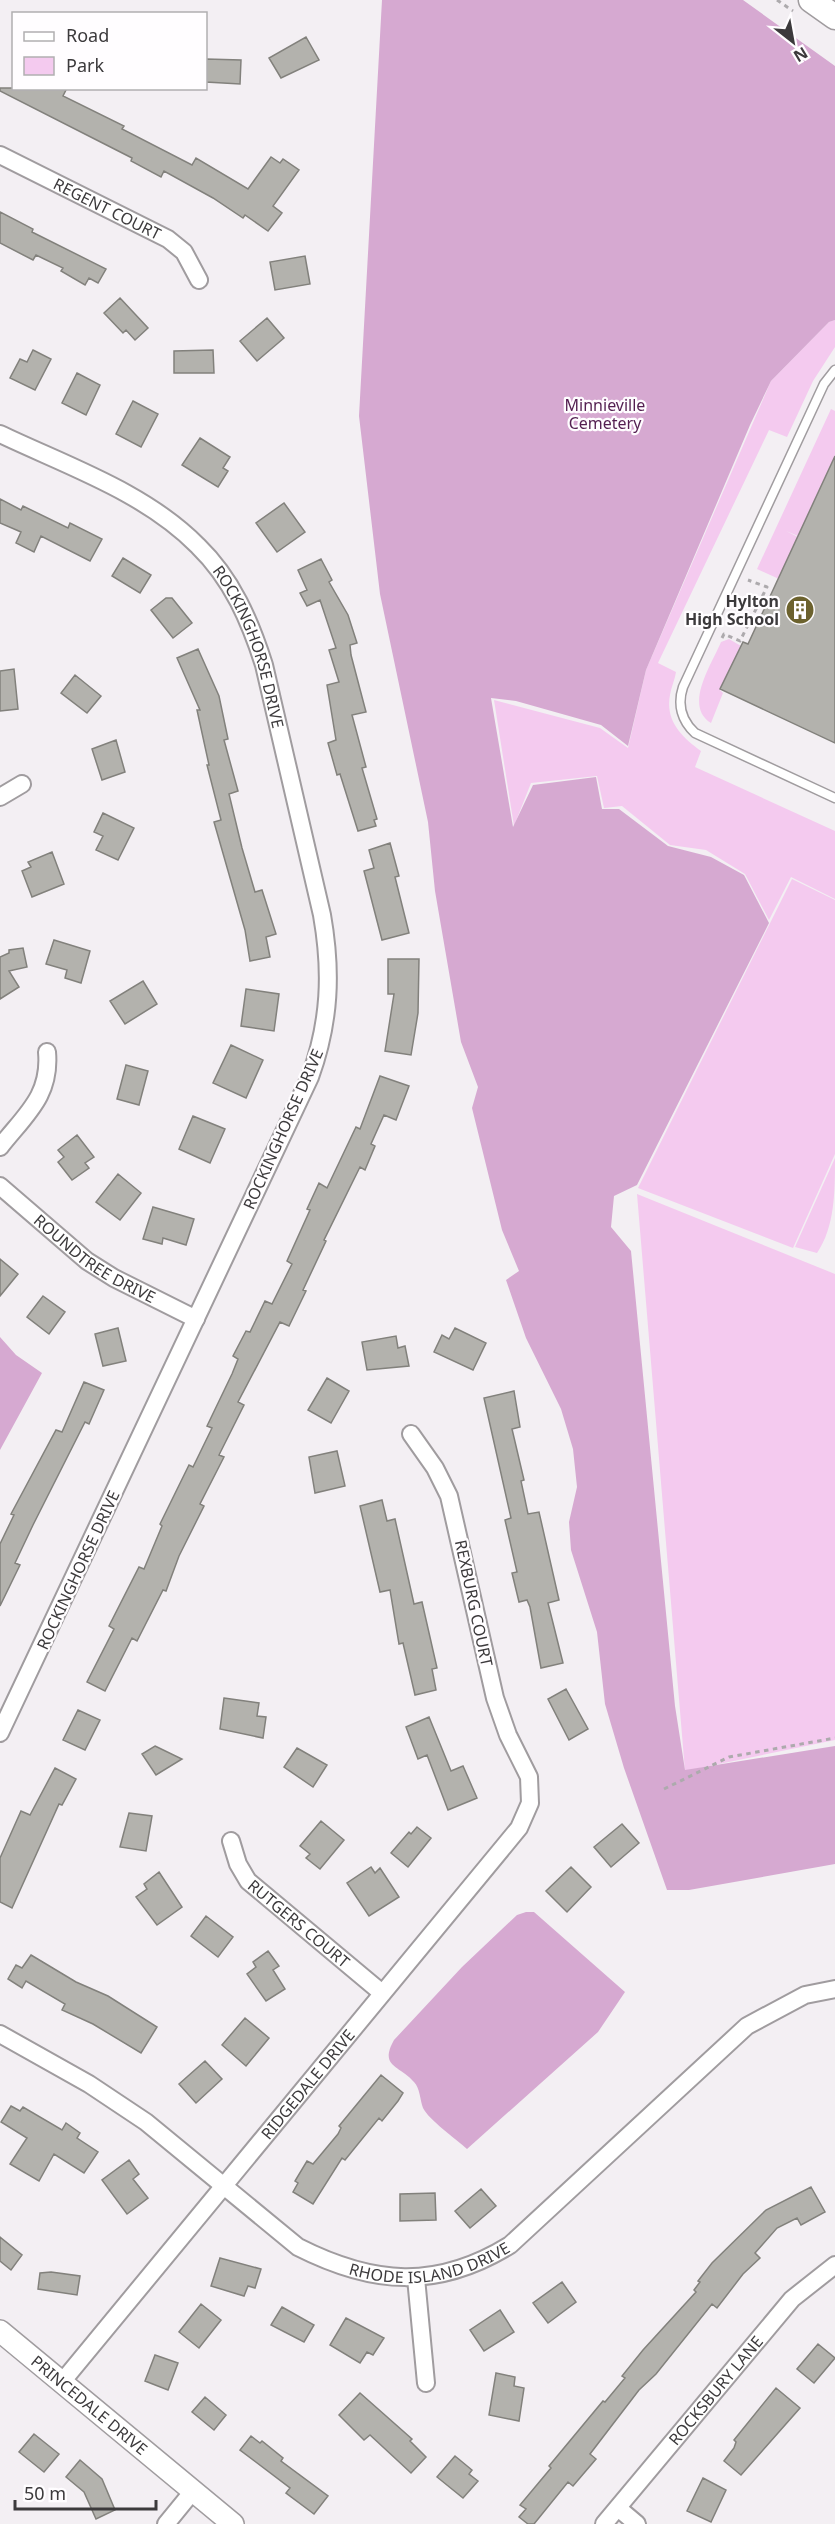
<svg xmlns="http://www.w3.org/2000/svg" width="835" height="2524" font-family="'Noto Sans',sans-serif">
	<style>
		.green { fill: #f4caef }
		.forest { fill: #d6a9d1 }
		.building { fill: #b3b2ad; stroke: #82817c; stroke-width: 1.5 }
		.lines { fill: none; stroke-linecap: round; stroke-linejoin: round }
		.service-casing { stroke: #a09c9f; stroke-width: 11 }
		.minor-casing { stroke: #a09c9f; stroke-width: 20 }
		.tertiary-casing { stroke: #a09c9f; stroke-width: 24 }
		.secondary-casing { stroke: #a09c9f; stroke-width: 27 }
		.path { stroke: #adaaad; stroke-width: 3; stroke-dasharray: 4.5 4.5; stroke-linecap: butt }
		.service { stroke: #fff; stroke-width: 8 }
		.minor { stroke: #fff; stroke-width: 16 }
		.tertiary { stroke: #fff; stroke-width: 21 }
		.secondary { stroke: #fff; stroke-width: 24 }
		.labels { text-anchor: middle; stroke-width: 4.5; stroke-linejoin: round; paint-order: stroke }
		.street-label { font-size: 16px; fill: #3c3a3c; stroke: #fffdff }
		.park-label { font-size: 16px; fill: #541f51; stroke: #fffdff }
		.poi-label { font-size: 16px; font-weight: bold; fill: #3c3a3c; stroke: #fffdff; text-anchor: end }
	</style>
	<rect width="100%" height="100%" fill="#f3eff3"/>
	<path class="green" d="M835,320v27l-22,34 -26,56 -18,-7 -111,233 18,9c-1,8 -5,15 -6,23 -5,26 12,42 31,56l-6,16 140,64v68l-44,-22 -22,43 -24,-46 -39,-24 -36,-5 -48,-39 -18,2 -7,-32 -66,7 -17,43 -20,-126 106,28 28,20 18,-78 125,-289 58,-59z
		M831,409l4,2v44l-37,81 -12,-5 12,6 -19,42 -22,-10z
		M729,639l12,7 -21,44 3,3 -12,30c-28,-17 1,-59 10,-81z
		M792,879l43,21v254l-42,94 -155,-60z
		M835,1158c0,33 0,69 -18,95l-22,-6z
		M637,1194l198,80v466l-150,31z"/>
	<path class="forest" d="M382,0h361l92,66v254l-6,2 -58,59 -21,44 -104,245 -18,76 -27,-21 -85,-24 -25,-3 22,129 20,-42 63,-8 6,32h17l49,37 43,11 33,18 25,48 -132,262 -23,11 -3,31 20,24 44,455 10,64 150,-24v118l-146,26h-22l-43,-122 -19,-64 -8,-72 -26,-82 -2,-28 8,-35 -4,-38 -12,-40 -35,-71 -20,-58 13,-9 -17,-41 -30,-122 6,-21 -17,-45 -26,-151 -7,-69 -48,-228 -21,-178z
		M0,1337l16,18 26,18 -42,77z
		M526,1912h8l91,80 -27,40 -131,117c-11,-10 -38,-29 -44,-41 -3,-8 -3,-20 -9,-26 -15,-17 -35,-15 -20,-42l68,-73 55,-52z"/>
	<path class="building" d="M306,37l13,23 -38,18 -12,-20z
		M206,59l35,1 -1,24 -34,-2z
		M0,88h67l-4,8 61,30 -2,3 70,36 4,-7 52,31 23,-32 9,6 3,-4 16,11 -26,36 9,7 -14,18 -23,-16 -2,3 -30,-20 -49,-27 -3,6 -30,-16 1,-3 -132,-67z
		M0,212l33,17 -1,3 74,37 -8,14 -9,-5 -4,7 -24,-14 2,-3 -27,-13 -3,5 -33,-17z
		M305,256l5,28 -35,6 -5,-28z
		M120,298l28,30 -13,12 -9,-10 -3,3 -19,-20z
		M267,318l17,20 -27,23 -17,-20z
		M33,350l18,9 -16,31 -25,-12 10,-19 7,3z
		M213,350l1,23h-40v-22z
		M77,373l23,12 -14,30 -24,-12z
		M133,401l25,13 -17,33 -25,-13z
		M200,438l30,19 -7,11 5,3 -10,16 -36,-22z
		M835,456v287l-115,-54 23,-47 5,2z
		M0,499l21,11 2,-4 45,22 2,-5 32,16 -12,22 -49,-25 -7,16 -18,-9 5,-11 -21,-9z
		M284,503l21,29 -28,20 -21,-29z
		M123,558l28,17 -11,18 -28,-17z
		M321,559l11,21 -3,2 19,33 9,28 -7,2 1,10 15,57 -14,3 14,52 -4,1 15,51 -3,1 2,6 -18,5 -18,-57 -3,1 -9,-32 8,-3 -9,-55 12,-3 -10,-32 7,-2 -16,-48 -13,6 -7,-13 7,-3 -9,-20z
		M166,598h6l20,25 -19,15 -22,-28z
		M198,649l21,47 9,43 -4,1 14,51 -9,3 13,54 13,44 7,-2 14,44 -10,3 4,20 -20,4 -5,-31 -31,-108 7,-2 -14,-55h2l-12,-55h3l-23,-52z
		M14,669l4,40 -18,2v-40z
		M75,675l26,21 -14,17 -26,-20z
		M116,740l9,32 -23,8 -10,-31z
		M103,813l31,15 -16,32 -22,-10 7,-14 -9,-4z
		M390,843l9,33 -4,1 14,56 -27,7 -18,-69 10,-3 -5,-18z
		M52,852l12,32 -32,13 -10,-26 9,-4 -3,-5z
		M54,940l36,11 -9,32 -16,-5 2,-8 -21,-6z
		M23,948l4,19 -18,4 10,16 -19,12v-42l9,-4v-3z
		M388,959h31l-1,54 -7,42 -26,-4 9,-57h-6z
		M143,981l14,23 -32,20 -15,-23z
		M246,989l33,5 -5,37 -33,-5z
		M231,1045l32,15 -17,38 -33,-15z
		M126,1065l22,6 -9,34 -22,-6z
		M380,1076l29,10 -13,34 -12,-5 -13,29 4,2 -10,24 -5,-3 -36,73 2,1 -23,49 3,1 -17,35 -9,-4 -42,80 6,3 -25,50 5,2 -24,47 4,2 -25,50 -13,35 -3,-1 -26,51 -5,-3 -27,53 -18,-9 27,-53 -5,-3 30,-59 5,2 18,-43 -2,-2 29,-59 4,2 19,-39 -5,-2 25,-52 6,-15 -5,-3 13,-25 4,1 15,-31 7,3 20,-40 -5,-3 23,-51 -3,-1 12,-26 8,5 29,-61 4,2z
		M193,1116l32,13 -15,34 -31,-14z
		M77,1135l17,22 -9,6 4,5 -17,12 -14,-18 6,-5 -6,-7z
		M118,1174l23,19 -21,27 -24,-18z
		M153,1207l41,12 -8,26 -23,-7 -1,6 -19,-5z
		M0,1259l18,15 -18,22z
		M43,1296l22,16 -16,22 -22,-17z
		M118,1328l8,33 -23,5 -8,-32z
		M455,1328l31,15 -13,27 -39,-18 8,-17 7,4z
		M396,1336l2,12 7,-2 4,20 -42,4 -5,-28z
		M327,1378l22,13 -18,32 -23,-13z
		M84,1382l20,8 -15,34 -4,-2 -52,103 -18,38 5,2 -20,41v-62l14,-29 -3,-1 45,-84 6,2z
		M514,1391l6,36 -8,2 12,51 -3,1 7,33 11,-2 20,88 -11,3 15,60 -22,5 -11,-61 -3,-7 -8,2 -7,-29 5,-1 -12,-52 6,-2 -27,-120z
		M337,1451l8,35 -30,7 -6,-36z
		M382,1500l5,21 8,-2 19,85 8,-2 15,66 -5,1 4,21 -21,5 -12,-52 -4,1 -9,-54 -10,2 -20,-86z
		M566,1689l22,40 -19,11 -21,-41z
		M224,1698l35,5 -2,13 9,1 -3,21 -43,-9z
		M78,1710l22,10 -15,30 -22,-10z
		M429,1717l22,54 12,-5 14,32 -29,12 -21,-55 -9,4 -12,-32z
		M155,1746l27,13 -26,16 -14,-21z
		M297,1748l30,17 -14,22 -29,-20z
		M55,1768l21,11 -14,26 -3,-1 -47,104 -12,-6v-44l21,-47 9,4z
		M129,1813l23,3 -6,35 -26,-4z
		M321,1821l23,19 -24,29 -14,-11 4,-4 -10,-8z
		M622,1824l17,19 -28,24 -17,-20z
		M417,1827l14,11 -23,29 -17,-14 18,-21 2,2z
		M371,1867l4,6 5,-5 19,29 -30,19 -22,-33z
		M571,1867l20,20 -24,25 -21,-21z
		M159,1872l23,35 -25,18 -21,-28 11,-8 -3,-5z
		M206,1916l27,21 -15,20 -27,-21z
		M268,1951l11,15 -6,4 12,19 -19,12 -19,-27 9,-7 -3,-5z
		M31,1955l45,27 32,14 49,31 -16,26 -48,-29 -31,-14 3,-6 -39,-23 -4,7 -14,-9 8,-14 6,3z
		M245,2018l24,20 -23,28 -24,-21z
		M205,2061l17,18 -26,24 -17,-19z
		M381,2075l22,18 -5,8 -16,20 -3,-3 -34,42 -3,-2 -29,46 -20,-12 5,-9 -3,-2 12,-20 6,3 25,-30 3,-6 -2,-2z
		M11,2106l9,5 3,-4 39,23 4,-7 14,10 -3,5 21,14 -14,21 -30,-19 -15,27 -29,-17 17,-26 -26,-16z
		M129,2160l10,14 -6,5 15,19 -21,16 -25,-34z
		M811,2187l14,25 -24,13 -4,-7 -20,10 -22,25 5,5 -17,16 -26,34 -5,-4 -56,70 -17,16 -49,64 6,5 -23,27 -5,-4 -34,42h-6l-9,-7 7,-8 -6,-4 31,-37 -2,-2 54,-65 2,1 20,-24 -3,-2 21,-26 53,-58 -2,-2 6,-8 -2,-1 14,-18 54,-53z
		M481,2189l15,17 -26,22 -15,-17z
		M435,2193l1,27 -36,1v-27z
		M0,2237l22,18 -11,15 -11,-9z
		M220,2258l41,11 -6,19 -7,-2 -4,10 -33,-10z
		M51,2272l29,4 -3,19 -39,-6 2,-16z
		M562,2282l14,20 -28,21 -15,-20z
		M201,2304l20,16 -22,28 -20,-16z
		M282,2307l32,18 -10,17 -33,-17z
		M500,2310l14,22 -30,19 -14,-21z
		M346,2318l38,20 -11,17 -6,-3 -7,11 -30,-18z
		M818,2344l17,14 -21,25 -17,-14z
		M155,2355l23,8 -10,27 -23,-9z
		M496,2373l19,4 -1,9 10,2 -5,33 -30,-6z
		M776,2388l24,20 -59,67 -17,-14 10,-13 2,-6 -2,-2z
		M360,2393l52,46 -2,2 16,16 -15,16 -41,-38 -6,5 -25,-25z
		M205,2397l21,18 -12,15 -22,-18z
		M34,2434l25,20 -15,18 -25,-20z
		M251,2436l9,7 2,-2 21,17 -2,3 47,35 -14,18 -28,-21 4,-5 -50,-38z
		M455,2456l17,14 -3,4 9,7 -15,17 -26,-21z
		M80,2460l22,19 13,31 -19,9 -12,-27 -18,-15z
		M703,2478l23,12 -15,32 -24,-11z"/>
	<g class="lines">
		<g class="service-casing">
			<path id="service" d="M835,370l-11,14 -141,303c-6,18 -1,34 12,46l140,65"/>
		</g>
		<g class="minor-casing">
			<g id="minor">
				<path id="s1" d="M0,155l168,84 16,13 15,28"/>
				<path id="s2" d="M0,434c67,32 145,58 198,112 34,33 52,75 66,119l58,250c10,57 8,107 -12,162l-310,656"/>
				<path d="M0,797l22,-13"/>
				<path d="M0,1147c25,-32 51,-51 47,-95"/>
				<path id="s3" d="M0,1186l87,75 27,17 82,41"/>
				<path id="s4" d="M231,1841l7,23 10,17 134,112"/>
				<path id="s5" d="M0,2034l89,50 57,38 152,125c75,38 139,43 212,-2l237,-219 58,-31 30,-6"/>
				<path d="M416,2278l10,105"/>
				<path id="s6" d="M62,2382l457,-554 11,-25 -1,-26 -21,-42 -13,-37 -46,-202 -14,-28 -24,-34"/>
				<path d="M618,2508l19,16"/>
				<path d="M166,2524l27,-33"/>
				<path id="s7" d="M604,2524l188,-225 43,-34"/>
			</g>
		</g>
		<g class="tertiary-casing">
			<g id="tertiary">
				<path id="s8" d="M0,2331l233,193"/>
			</g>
		</g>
		<g class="secondary-casing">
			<path id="secondary" d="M811,0l24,17"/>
		</g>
		<path class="path" d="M777,0l16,11
			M722,638l2,-4 16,7 27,-54 -19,-7
			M664,1789l65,-32 106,-19"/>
		<use href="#service" class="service"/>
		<use href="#minor" class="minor"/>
		<use href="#tertiary" class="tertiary"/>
		<use href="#secondary" class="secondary"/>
	</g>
	<defs>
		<g id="building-disc" transform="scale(1.5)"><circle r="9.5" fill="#6c622e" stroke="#fffdff"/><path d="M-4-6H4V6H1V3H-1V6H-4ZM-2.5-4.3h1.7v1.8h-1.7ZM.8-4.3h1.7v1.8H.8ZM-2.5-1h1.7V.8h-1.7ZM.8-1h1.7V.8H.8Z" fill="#fff"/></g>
	</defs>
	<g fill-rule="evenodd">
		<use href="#building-disc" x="800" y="610"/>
	</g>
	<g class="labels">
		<g class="street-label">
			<text dy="6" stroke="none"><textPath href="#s1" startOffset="120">REGENT COURT</textPath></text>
			<text dy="6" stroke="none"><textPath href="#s2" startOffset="344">ROCKINGHORSE DRIVE</textPath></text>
			<text transform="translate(283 1129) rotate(-66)" y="6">ROCKINGHORSE DRIVE</text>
			<text dy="6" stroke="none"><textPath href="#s3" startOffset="120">ROUNDTREE DRIVE</textPath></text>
			<text transform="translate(78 1570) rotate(-65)" y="6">ROCKINGHORSE DRIVE</text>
			<text transform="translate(474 1603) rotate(78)" y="6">REXBURG COURT</text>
			<text dy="6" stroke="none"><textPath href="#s4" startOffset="110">RUTGERS COURT</textPath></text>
			<text dy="6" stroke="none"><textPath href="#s6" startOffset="386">RIDGEDALE DRIVE</textPath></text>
			<text dy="6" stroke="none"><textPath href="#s5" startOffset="506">RHODE ISLAND DRIVE</textPath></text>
			<text dy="6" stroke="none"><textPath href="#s7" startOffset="174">ROCKSBURY LANE</textPath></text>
			<text dy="6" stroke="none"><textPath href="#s8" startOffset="116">PRINCEDALE DRIVE</textPath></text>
		</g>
		<g class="park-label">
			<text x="605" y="411">Minnieville<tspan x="605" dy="18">Cemetery</tspan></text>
		</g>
		<g class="poi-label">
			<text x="779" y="607">Hylton<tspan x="779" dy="18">High School</tspan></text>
		</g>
	</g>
	<rect x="12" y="12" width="195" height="78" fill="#fffdff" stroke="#b1afb1" stroke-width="1.5"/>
	<rect x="24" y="32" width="30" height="9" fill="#ffffff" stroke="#b1afb1" stroke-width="1.5"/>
	<text x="66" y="42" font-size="18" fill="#3c3a3c">Road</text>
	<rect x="24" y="57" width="30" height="18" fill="#f4caef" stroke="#b1afb1" stroke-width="1.5"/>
	<text x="66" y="72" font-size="18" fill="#3c3a3c">Park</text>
	<g transform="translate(793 42) rotate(149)" stroke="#fffdff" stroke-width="4.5" paint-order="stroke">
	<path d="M0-4.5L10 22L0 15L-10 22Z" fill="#3c3a3c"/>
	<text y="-9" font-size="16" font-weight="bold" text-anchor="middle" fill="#3c3a3c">N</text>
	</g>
	<path d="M15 2500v9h141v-9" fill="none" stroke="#3c3a3c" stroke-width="3"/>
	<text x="24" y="2500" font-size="18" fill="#3c3a3c" stroke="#fffdff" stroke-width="4.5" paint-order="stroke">50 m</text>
</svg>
